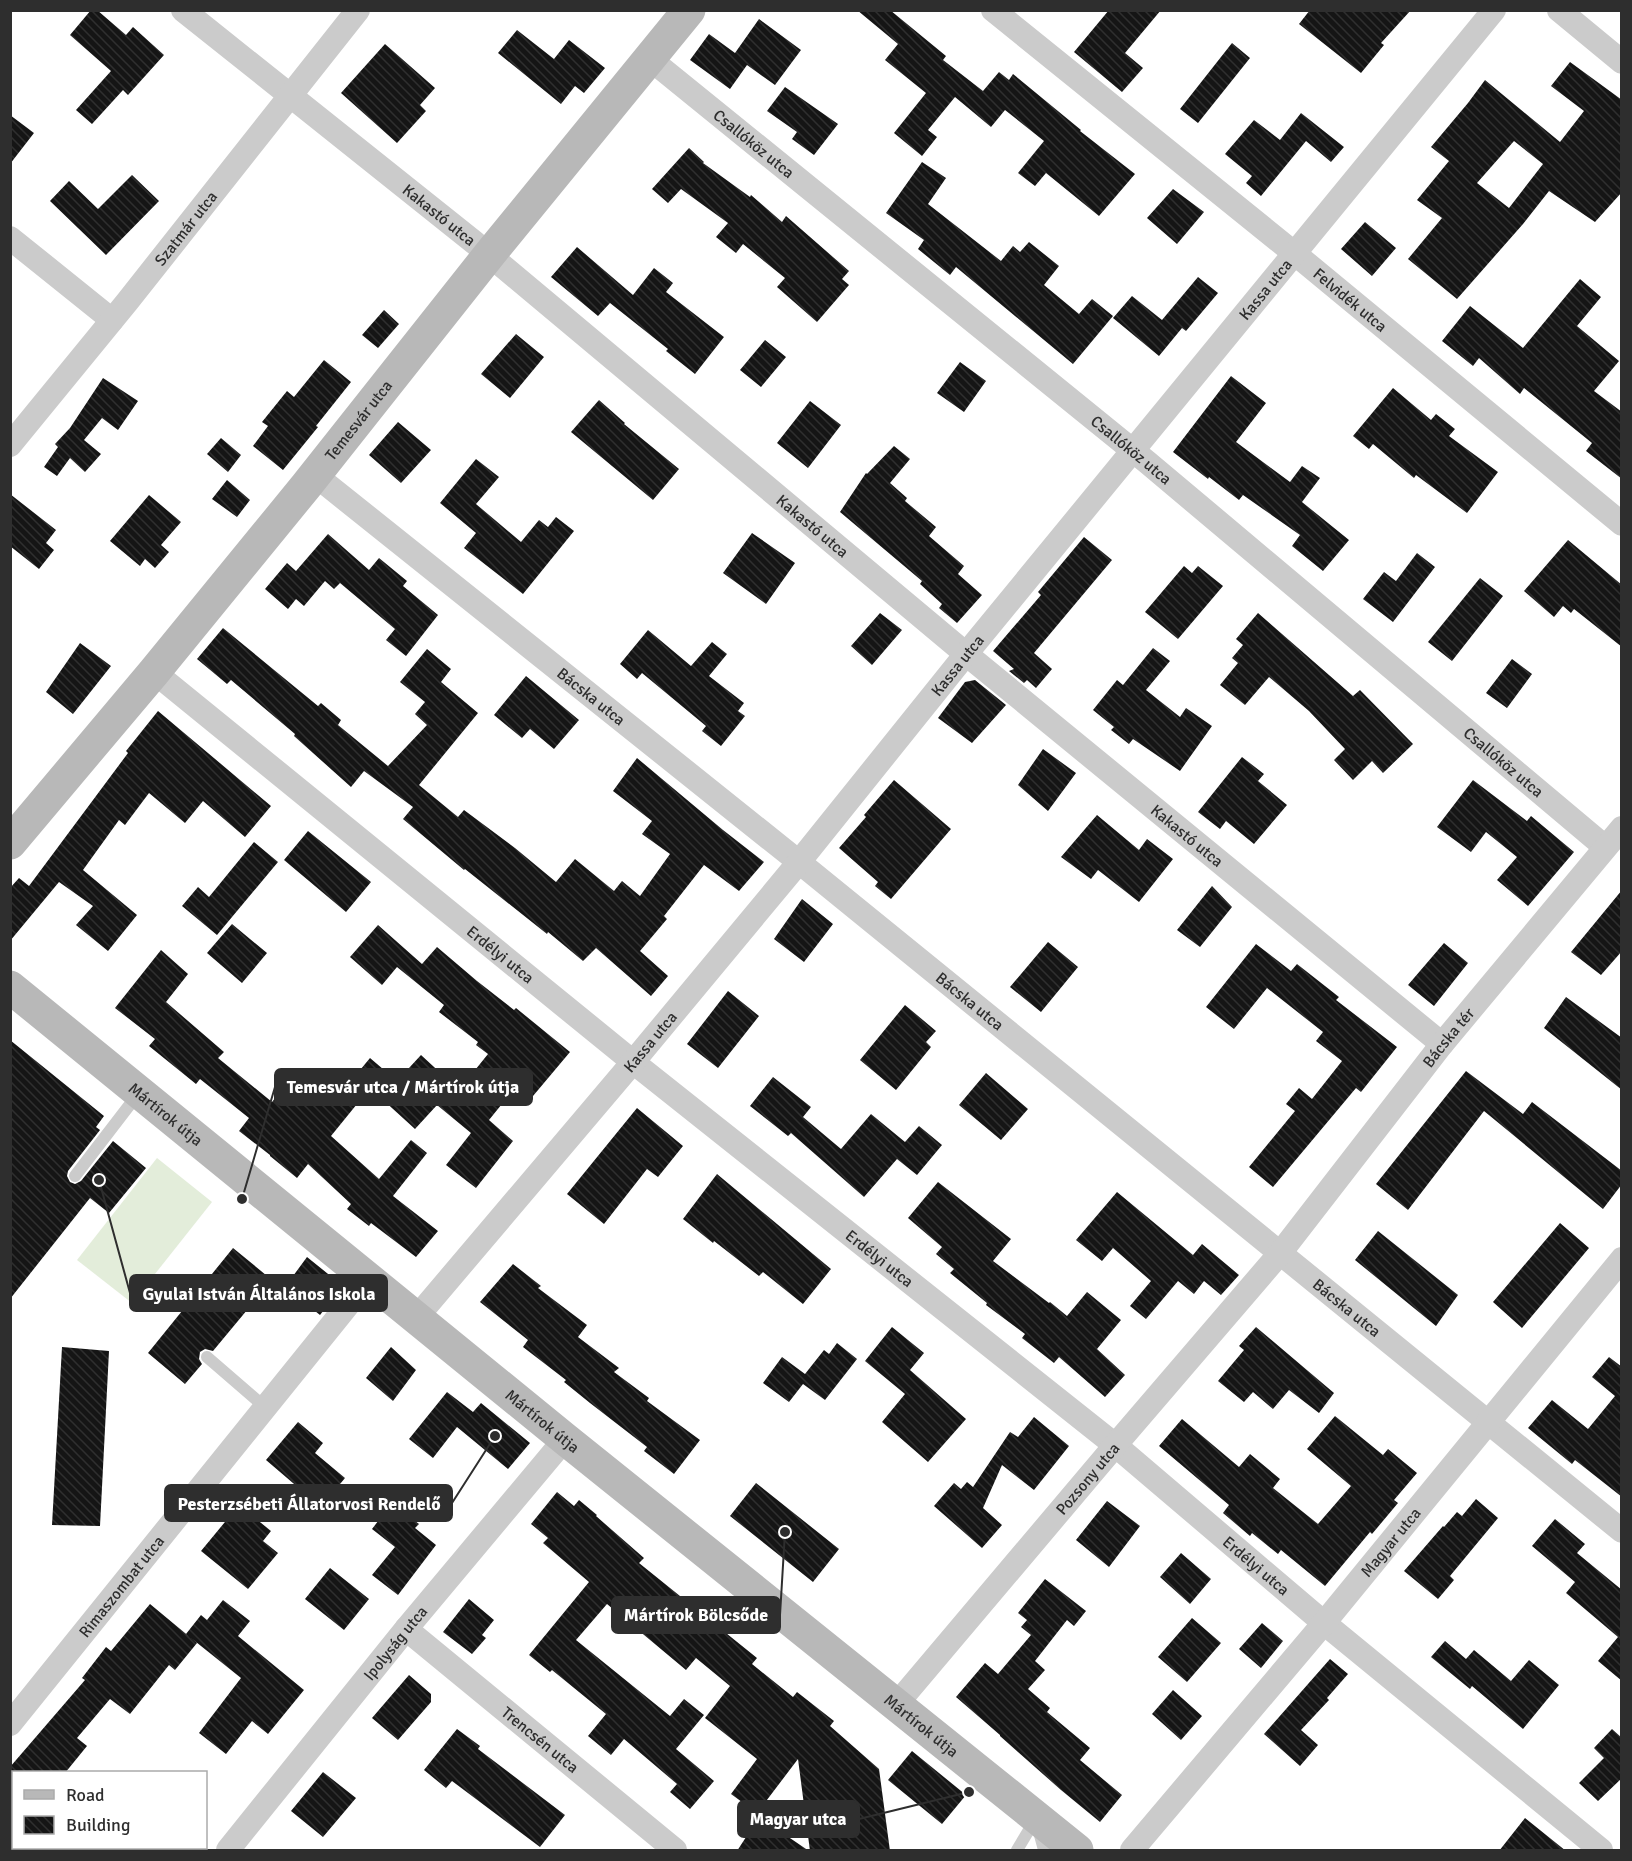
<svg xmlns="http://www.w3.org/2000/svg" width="1632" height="1861" font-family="Signika,sans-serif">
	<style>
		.pitch { fill: #e3edda }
		.building { fill: url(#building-back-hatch); fill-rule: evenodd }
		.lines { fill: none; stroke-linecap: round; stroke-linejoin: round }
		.lane { stroke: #cbcbcb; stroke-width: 12 }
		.street { stroke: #cbcbcb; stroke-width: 24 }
		.secondary { stroke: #b8b8b8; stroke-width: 33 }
		.labels { text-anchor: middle; stroke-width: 6; stroke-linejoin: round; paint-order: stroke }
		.street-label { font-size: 16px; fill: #2e2e2e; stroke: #fff }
		.leader { fill: none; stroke: #2e2e2e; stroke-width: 2 }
		.callout-dot { fill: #2e2e2e; stroke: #fff; stroke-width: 2 }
		.callout { fill: #2e2e2e; stroke: #2e2e2e; stroke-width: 2 }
		.callout-label { font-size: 18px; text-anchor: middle; font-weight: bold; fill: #fff }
	</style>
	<defs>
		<pattern id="building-back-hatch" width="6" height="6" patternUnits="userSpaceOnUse" patternTransform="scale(1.5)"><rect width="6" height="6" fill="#151515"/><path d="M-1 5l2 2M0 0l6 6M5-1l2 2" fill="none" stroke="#2f2f2f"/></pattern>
	</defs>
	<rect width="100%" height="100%" fill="#fff"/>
	<path class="pitch" d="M157,1158l55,44 -80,101 -55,-43z"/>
	<path class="building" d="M91,10h6l29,25 7,-8 31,28 -36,40 -5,-5 -31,34 -16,-14 35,-39 -41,-36z
		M857,10h33l56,46 -3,4 40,31 16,-19 10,8 4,-6 68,56 -1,1 55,43 -36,42 -53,-43 -11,13 -17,-13 26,-32 -39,-31 -14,17 -36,-30 -27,33 9,7 -15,19 -28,-23 32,-40 -41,-33 13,-16z
		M1109,10h52l-36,43 18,15 -21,24 -48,-40z
		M1310,10h101l-30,33 3,2 -23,28 -62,-49z
		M759,19l42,31 -26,35 -28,-20 -17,24 -40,-29 19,-26 26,19z
		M517,30l37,29 15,-19 36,28 -21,25 -9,-7 -14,18 -63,-51z
		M1232,43l18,15 -52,65 -18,-14z
		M385,44l50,44 -15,17 6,6 -29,32 -56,-50z
		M1570,62l52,38v92l-27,30 -46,-31 -26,33 -66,75 -49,-40 34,-41 -25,-18 32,-39 -18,-14 37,-44 17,-23 75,62 24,-31 -33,-25zM1514,141l29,23 -34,44 -32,-25z
		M785,87l53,37 -24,31 -22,-16 5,-7 -30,-21z
		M1301,113l43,34 -13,15 -25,-21 -45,55 -15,-13 6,-7 -27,-22 29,-34 26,20z
		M10,115l24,18 -24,31z
		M689,148l15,14 -1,1 47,34 1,-2 31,27 4,-6 63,55 -7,8 7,6 -32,37 -40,-35 8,-9 -42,-34 -7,9 -20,-16 12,-14 -47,-34 -13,14 -16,-14z
		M922,162l24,16 -18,26 73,57 12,-15 7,6 9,-10 30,24 -15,19 35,29 13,-15 21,17 -40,48 -117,-97 -6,8 -32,-26 6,-9 -38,-27z
		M132,175l27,26 -53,54 -56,-54 19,-20 29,28z
		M1173,189l31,23 -27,32 -30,-26z
		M1365,222l31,26 -24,28 -31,-27z
		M577,247l56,48 21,-27 19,15 -7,9 58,45 -29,37 -29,-23 2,-2 -58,-46 -12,13 -47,-39z
		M1198,277l20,16 -32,38 -4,-3 -23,28 -46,-38 19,-22 30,24z
		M1580,279l21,18 -24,29 42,35 -25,30 28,21v67l-36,-28 6,-8 -68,-55 -4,6 -41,-36 -6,8 -31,-25 28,-35 53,42z
		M384,310l15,14 -21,24 -16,-13z
		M516,334l28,23 -34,41 -29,-24z
		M765,340l21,17 -25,30 -21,-17z
		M324,360l27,22 -35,44 2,1 -35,43 -30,-24 15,-20 -6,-4 25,-31 7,6z
		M960,362l26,19 -22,31 -27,-19z
		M1231,376l35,27 -30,39 54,40 12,-16 18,12 -18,24 47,38 -26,31 -31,-25 8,-11 -57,-40 -4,5 -30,-23 -1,2 -35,-27z
		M103,378l35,23 -20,29 -16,-12 -18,22 17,14 -16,18 -15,-14 -13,18 -13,-9 14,-20 -3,-3 15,-16z
		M1393,388l38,32 5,-6 19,15 -6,7 49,36 -31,41 -51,-38 -2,3 -41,-34 -4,5 -16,-13z
		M599,400l26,23 -1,1 55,45 -26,31 -82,-68z
		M810,401l31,24 -33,43 -31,-25z
		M398,422l33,28 -30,33 -32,-28z
		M221,438l20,17 -13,17 -21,-18z
		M894,446l16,13 -20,24 17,15 -2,3 31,26 -7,9 35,30 -6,8 24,21 -25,28 -18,-15 3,-4 -22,-20 2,-3 -82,-69 26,-39 1,1z
		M476,459l23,18 -23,27 45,38 18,-22 9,7 8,-10 18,14 -51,63 -59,-46 12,-15 -36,-30z
		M227,480l23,20 -13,17 -25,-18z
		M10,494l46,36 -10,13 8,7 -15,19 -29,-23z
		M149,495l32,27 -20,23 8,7 -14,16 -10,-9 -5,7 -30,-25z
		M752,533l43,30 -29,41 -43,-31z
		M328,534l41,36 10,-12 28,23 -4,5 35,29 -32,41 -20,-16 9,-11 -55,-46 -6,6 -9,-8 -21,25 -8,-7 -8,10 -23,-20 22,-26 9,8z
		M1084,537l28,23 -78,93 18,16 -16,19 -9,-8 -3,3 -15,-12 5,-2 -21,-18 48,-56 -3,-3z
		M1568,540l54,45v62l-48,-38 -3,4 -8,-7 -9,11 -30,-26z
		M1417,553l18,14 -42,55 -30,-23 21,-27 12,9z
		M1184,566l8,7 6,-7 25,20 -45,53 -33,-27z
		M1480,578l23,18 -51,65 -24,-19z
		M880,613l22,17 -30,35 -21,-19z
		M1258,613l95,83 7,-6 53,54 -30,29 -11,-12 -19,19 -19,-20 11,-11 -36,-38 -40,-34 -24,28 -25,-20 18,-22 -6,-5 11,-13 -7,-6z
		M223,628l95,78 3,-3 20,17 -3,5 50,41 39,-41 -12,-11 10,-12 -25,-20 27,-33 24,20 -10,13 37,31 -59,72 39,32 6,-7 51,38 41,34 19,-23 39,32 8,-10 18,15 30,-42 -28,-20 10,-13 -39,-30 24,-33 86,72 41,32 -25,29 -35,-26 -40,51 3,3 -27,32 28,25 -17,20 -55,-48 -13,13 -35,-29 -1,2 -82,-65 -1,1 -61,-51 10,-12 -49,-36 -13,16 -57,-51 1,-2 -64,-54 -4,4 -30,-25z
		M648,630l43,36 21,-24 15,12 -18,22 35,27 -6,8 7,5 -24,30 -19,-15 4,-5 -64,-53 -5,6 -17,-15z
		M80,643l31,23 -38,48 -27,-22z
		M1153,648l17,13 -24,29 34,27 6,-9 26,18 -32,45 -47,-32 -4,5 -18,-14 3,-3 -21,-17 24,-30 6,5z
		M1512,659l20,15 -25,34 -21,-15z
		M526,676l53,44 -25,29 -24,-20 -8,9 -28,-23z
		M975,680l31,25 -34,38 -34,-25 27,-36z
		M158,711l113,95 -26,31 -42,-36 -18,22 -36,-30 -24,32 -6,-5 -36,50 54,45 -29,36 -32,-26 17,-19 -34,-24 -49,59v-53l9,-10 10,8 99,-133 -2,-2z
		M1043,749l33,24 -28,38 -30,-26z
		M1242,757l22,17 -6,7 29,24 -33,39 -28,-23 -6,8 -22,-17z
		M894,780l57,49 -60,70 -16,-13 3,-4 -39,-34 27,-31 -2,-2z
		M1473,780l54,41 4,-5 43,36 -46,54 -31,-26 20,-23 -31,-25 -15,20 -34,-25z
		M1097,815l42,35 8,-11 26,20 -34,43 -41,-32 -7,9 -30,-22z
		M308,831l63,51 -25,30 -62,-52z
		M254,842l24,20 -61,73 -35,-29 16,-19 11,10z
		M1212,886l20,21 -32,40 -23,-17z
		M1622,890v61l-21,24 -30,-23z
		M802,899l31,25 -29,38 -30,-23z
		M232,924l35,29 -25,30 -35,-30z
		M378,925l44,39 15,-17 40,34 37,29 2,-2 54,44 -37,44 -15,-12 -29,36 24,21 -37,47 -30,-23 25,-32 -34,-28 -22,24 -45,-41 -39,48 48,43 32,-39 16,13 -34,43 45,35 -22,26 -45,-34 -2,3 -22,-17 4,-5 -43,-40 -11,14 -27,-22v-1l-31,-24 10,-13 -49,-39 -4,5 -47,-38 6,-7 -40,-31 46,-58 27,24 -22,28 58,50 -6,6 54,44 22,-28 38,30 38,-46 27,23 24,-26 38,35 29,-36 -12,-9 2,-3 -39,-30 5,-7 -47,-38 -15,18 -32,-28z
		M1048,942l30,25 -37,45 -31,-25z
		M1444,943l24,20 -34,43 -26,-21z
		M1256,944l35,27 6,-7 42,33 -3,3 61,47 -36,45 -5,-4 -83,99 -24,-20 46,-56 -9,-7 13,-16 13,11 30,-38 -26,-20 7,-9 -56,-44 -33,41 -28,-22z
		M728,991l31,25 -41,52 -31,-24z
		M1566,997l56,41v52l-78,-62z
		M905,1005l31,26 -10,11 5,5 -35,43 -36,-30z
		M10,1040l94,76 -8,11 4,3 -32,41 -1,5 3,6 5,2 6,-3 32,-40 33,27 -37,45 -19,-15 -80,101z
		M1466,1071l57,43 9,-12 90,69v13l-19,25 -119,-98 -76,99 -32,-26z
		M986,1073l42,36 -27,31 -42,-35z
		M773,1077l38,30 -8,10 38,32 30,-35 34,28 14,-16 23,19 -25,30 -20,-16 -33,38 -73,-64 -3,3 -38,-30z
		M637,1108l46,38 -25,31 -11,-8 -43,55 -37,-30z
		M717,1174l114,95 -28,35 -40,-32 -4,4 -45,-35 -1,2 -30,-24z
		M938,1182l73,57 -18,22 56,42 1,-1 17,14 20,-24 34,28 -24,29 28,26 -20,22 -46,-40 -5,6 -32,-25 3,-4 -39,-29 1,-2 -37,-30 4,-4 -18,-15 6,-7 -34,-29z
		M1117,1192l76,63 9,-11 37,31 -18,20 -17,-14 -10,13 -16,-13 -32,38 -16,-13 21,-25 -38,-33 -11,13 -26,-21z
		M1560,1223l29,25 -67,80 -29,-26z
		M1378,1231l80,64 -22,31 -81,-66z
		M233,1248l39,32 -59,71 -8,-2 -5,3 -1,7 3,5 -17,20 -37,-31z
		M307,1257l36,29 -23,29 -35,-28z
		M513,1264l28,22 -3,2 49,37 -9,12 41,31 -5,4 35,26 -2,3 53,39 -26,34 -30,-23 3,-4 -57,-44 -26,-21 2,-2 -43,-33 5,-7 -48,-38z
		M892,1327l32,26 -14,17 56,49 -38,43 -46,-40 23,-28 -40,-33z
		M1256,1327l78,66 -15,20 -30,-23 -16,19 -20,-17 -9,10 -26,-21 26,-31 -5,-4z
		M837,1343l20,16 -32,41 -22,-16 -14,18 -26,-19 19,-26 23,17 19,-24 5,4z
		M62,1347l47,4 -9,175 -48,-1z
		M391,1347l25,23 -23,31 -27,-23z
		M1609,1357l13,10v130l-47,-37 -3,4 -44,-36 24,-28 36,29 27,-33 -23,-19z
		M447,1392l26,20 8,-9 49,40 -22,26 -51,-42 -24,31 -24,-19z
		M1335,1416l48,39 5,-6 29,24 -23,27 4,3 -26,31 -2,-2 -45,54 -44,-36 -3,4 -26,-21 -2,3 -27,-23 6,-8 -70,-59 23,-27 57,48 11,-13 30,25 -7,9 45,36 33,-38 -44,-37z
		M1034,1417l35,29 -35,44 -32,-25 -19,43 19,17 -20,23 -48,-42 20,-23 7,6 6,-7 6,5 37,-55 8,5z
		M298,1422l25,21 -8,10 30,25 -24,29 -55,-47z
		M756,1483l83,66 -26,33 -83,-66z
		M557,1492l17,14 5,-6 18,15 -1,1 48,42 -5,5 118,95 -5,6 41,33 4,-5 37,29 -4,5 49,43 11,82h-80l-12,-92 -41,54 -26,-19 26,-35 -52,-41 25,-32 -34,-28 -10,12 -79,-66 -31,36 94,76 14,-17 20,16 -28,34 38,32 -24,28 -20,-17 7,-8 -53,-45 -13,16 -23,-19 18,-22 -54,-44 -2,2 -21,-17 60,-73 -46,-39 5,-5 -17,-14z
		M1476,1499l22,19 -48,58 4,4 -16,19 -34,-28 39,-45 1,1 13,-15 5,4z
		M1107,1501l33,25 -31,41 -33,-27z
		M392,1503l27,21 -4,4 21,17 -38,50 -26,-20 23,-28 -23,-18z
		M239,1505l32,26 -8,10 15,12 -30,36 -47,-38z
		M1555,1519l30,25 -8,9 45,37v91l-24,-20 20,-24 -52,-44 9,-11 -43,-36z
		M1181,1553l30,26 -21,25 -30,-27z
		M330,1568l39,31 -25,31 -39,-31z
		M1045,1579l41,32 -12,15 -7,-6 -32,41 10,9 -17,19 22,19 -3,4 43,36 -10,12 42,35 -22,27 -39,-32 -61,-54v-1l-44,-38 29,-34 13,11 33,-39 -10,-8 6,-7 -9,-7z
		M469,1599l25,21 -12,15 4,3 -14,16 -29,-22z
		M223,1600l27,21 -12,15 66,54 -36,44 -16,-13 -26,33 -27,-21 42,-55 -55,-44 15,-19 6,5z
		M150,1604l47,39 -22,27 -6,-5 -39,49 -20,-15 -33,39 10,8 -22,27h-55v-6l75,-87 -3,-2 24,-31 5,4z
		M1192,1618l29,25 -34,39 -29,-25z
		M1262,1623l21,18 -22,27 -22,-19z
		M1445,1641l21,18 8,-9 37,31 18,-21 30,25 -36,44 -51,-43 -2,3 -39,-32z
		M1330,1659l18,15 -21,24 2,2 -28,30 17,15 -18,21 -36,-32z
		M409,1675l22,19v8l-33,38 -26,-22z
		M1173,1690l29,26 -21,24 -29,-26z
		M457,1729l23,17 -2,3 87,66 -25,32 -88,-66 -6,7 -22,-18z
		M1612,1729l10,9v40l-24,23 -19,-18 25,-25 -10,-10z
		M912,1751l54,44 -24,29 -54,-44z
		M323,1772l33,26 -33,39 -32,-26z
		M759,1817l50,34h-72z
		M1525,1818l41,33h-67z"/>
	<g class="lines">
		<path class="lane" d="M75,1176l63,-82
			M207,1357l59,51
			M1038,1828l6,22
			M1017,1850l18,-30"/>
		<g class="street">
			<path id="s1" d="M183,10l292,233 491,411 476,390"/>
			<path id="s2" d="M993,10l301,243 328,271"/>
			<path d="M1559,10l63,52"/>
			<path id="s3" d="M650,59l497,403 458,385"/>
			<path d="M10,238l102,82"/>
			<path id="s4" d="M10,445l117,-143 231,-292"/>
			<path id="s5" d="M315,475l484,387 823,669"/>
			<path id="s6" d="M154,672l489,398 472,375 209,178 277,227"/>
			<path id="s7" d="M416,1318l217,-256 166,-200 167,-208 528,-644"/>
			<path id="s8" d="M406,1629l269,221"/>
			<path id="s9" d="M895,1706l229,-271 157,-183 161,-208 180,-216"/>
			<path id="s10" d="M10,1724l358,-444"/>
			<path id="s11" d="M228,1850l178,-221 159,-190"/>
			<path id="s12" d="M1132,1850l192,-227 298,-364"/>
		</g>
		<g class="secondary">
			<path id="s13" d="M10,843l144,-171 152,-186 183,-231 200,-245"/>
			<path id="s14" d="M10,987l555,452 512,411"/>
		</g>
	</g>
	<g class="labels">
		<g class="street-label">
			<text dy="6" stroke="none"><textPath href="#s3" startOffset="134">Csallóköz utca</textPath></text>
			<text dy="6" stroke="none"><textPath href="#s1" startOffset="328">Kakastó utca</textPath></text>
			<text dy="6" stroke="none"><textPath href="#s4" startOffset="279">Szatmár utca</textPath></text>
			<text dy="6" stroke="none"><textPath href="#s7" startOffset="1334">Kassa utca</textPath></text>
			<text dy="6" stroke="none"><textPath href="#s2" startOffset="460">Felvidék utca</textPath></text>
			<text dy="6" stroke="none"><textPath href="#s13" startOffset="548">Temesvár utca</textPath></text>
			<text dy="6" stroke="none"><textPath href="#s3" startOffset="620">Csallóköz utca</textPath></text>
			<text dy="6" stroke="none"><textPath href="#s1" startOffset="814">Kakastó utca</textPath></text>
			<text dy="6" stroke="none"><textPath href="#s7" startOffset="848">Kassa utca</textPath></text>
			<text dy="6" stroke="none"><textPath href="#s5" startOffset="354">Bácska utca</textPath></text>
			<text dy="6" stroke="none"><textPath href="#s3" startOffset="1106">Csallóköz utca</textPath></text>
			<text dy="6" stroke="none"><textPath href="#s1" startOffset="1300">Kakastó utca</textPath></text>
			<text dy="6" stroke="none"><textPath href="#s6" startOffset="447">Erdélyi utca</textPath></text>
			<text dy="6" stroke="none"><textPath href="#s5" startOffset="840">Bácska utca</textPath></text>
			<text dy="6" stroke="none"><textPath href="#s9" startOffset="868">Bácska tér</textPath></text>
			<text dy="6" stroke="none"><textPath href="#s7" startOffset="362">Kassa utca</textPath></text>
			<text dy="6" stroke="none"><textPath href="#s14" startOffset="201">Mártírok útja</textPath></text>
			<text dy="6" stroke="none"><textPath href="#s6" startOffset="933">Erdélyi utca</textPath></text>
			<text dy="6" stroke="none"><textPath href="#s5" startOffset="1326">Bácska utca</textPath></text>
			<text dy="6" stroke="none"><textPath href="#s14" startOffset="687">Mártírok útja</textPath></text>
			<text dy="6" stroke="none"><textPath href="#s9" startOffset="298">Pozsony utca</textPath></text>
			<text dy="6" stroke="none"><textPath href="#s12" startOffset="402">Magyar utca</textPath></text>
			<text dy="6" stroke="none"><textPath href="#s6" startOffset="1419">Erdélyi utca</textPath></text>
			<text dy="6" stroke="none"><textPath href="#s10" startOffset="177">Rimaszombat utca</textPath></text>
			<text dy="6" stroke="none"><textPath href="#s11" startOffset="266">Ipolyság utca</textPath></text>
			<text dy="6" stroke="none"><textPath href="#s14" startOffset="1173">Mártírok útja</textPath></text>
			<text dy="6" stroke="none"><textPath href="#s8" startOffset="174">Trencsén utca</textPath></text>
		</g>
	</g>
	<path class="leader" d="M242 1199L275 1087M99 1180L130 1293M495 1436L452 1503M785 1532L780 1615M969 1792L859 1819"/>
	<g class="callout-dot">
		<circle cx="242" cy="1199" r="6"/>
		<circle cx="99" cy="1180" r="6"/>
		<circle cx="495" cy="1436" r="6"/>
		<circle cx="785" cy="1532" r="6"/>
		<circle cx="969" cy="1792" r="6"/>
	</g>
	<g class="callout">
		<rect x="275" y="1069" width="257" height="36" rx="6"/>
		<rect x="130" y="1275" width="257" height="36" rx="6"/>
		<rect x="165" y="1485" width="287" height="36" rx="6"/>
		<rect x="612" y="1597" width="168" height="36" rx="6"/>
		<rect x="738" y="1801" width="121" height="36" rx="6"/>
	</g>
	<g class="callout-label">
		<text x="403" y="1093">Temesvár utca / Mártírok útja</text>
		<text x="259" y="1300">Gyulai István Általános Iskola</text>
		<text x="309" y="1510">Pesterzsébeti Állatorvosi Rendelő</text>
		<text x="696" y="1621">Mártírok Bölcsőde</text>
		<text x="798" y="1825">Magyar utca</text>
	</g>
	<rect width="1632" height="1861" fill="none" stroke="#2e2e2e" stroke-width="24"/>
	<rect x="12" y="1771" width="195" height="78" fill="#ffffff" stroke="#ababab" stroke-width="1.5"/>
	<rect x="24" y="1790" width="30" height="9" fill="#b8b8b8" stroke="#ababab" stroke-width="1.5"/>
	<text x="66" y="1801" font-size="18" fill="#2e2e2e">Road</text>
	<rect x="24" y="1816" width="30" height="18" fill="url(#building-back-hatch)" stroke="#ababab" stroke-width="1.5"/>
	<text x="66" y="1831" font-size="18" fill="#2e2e2e">Building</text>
</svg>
